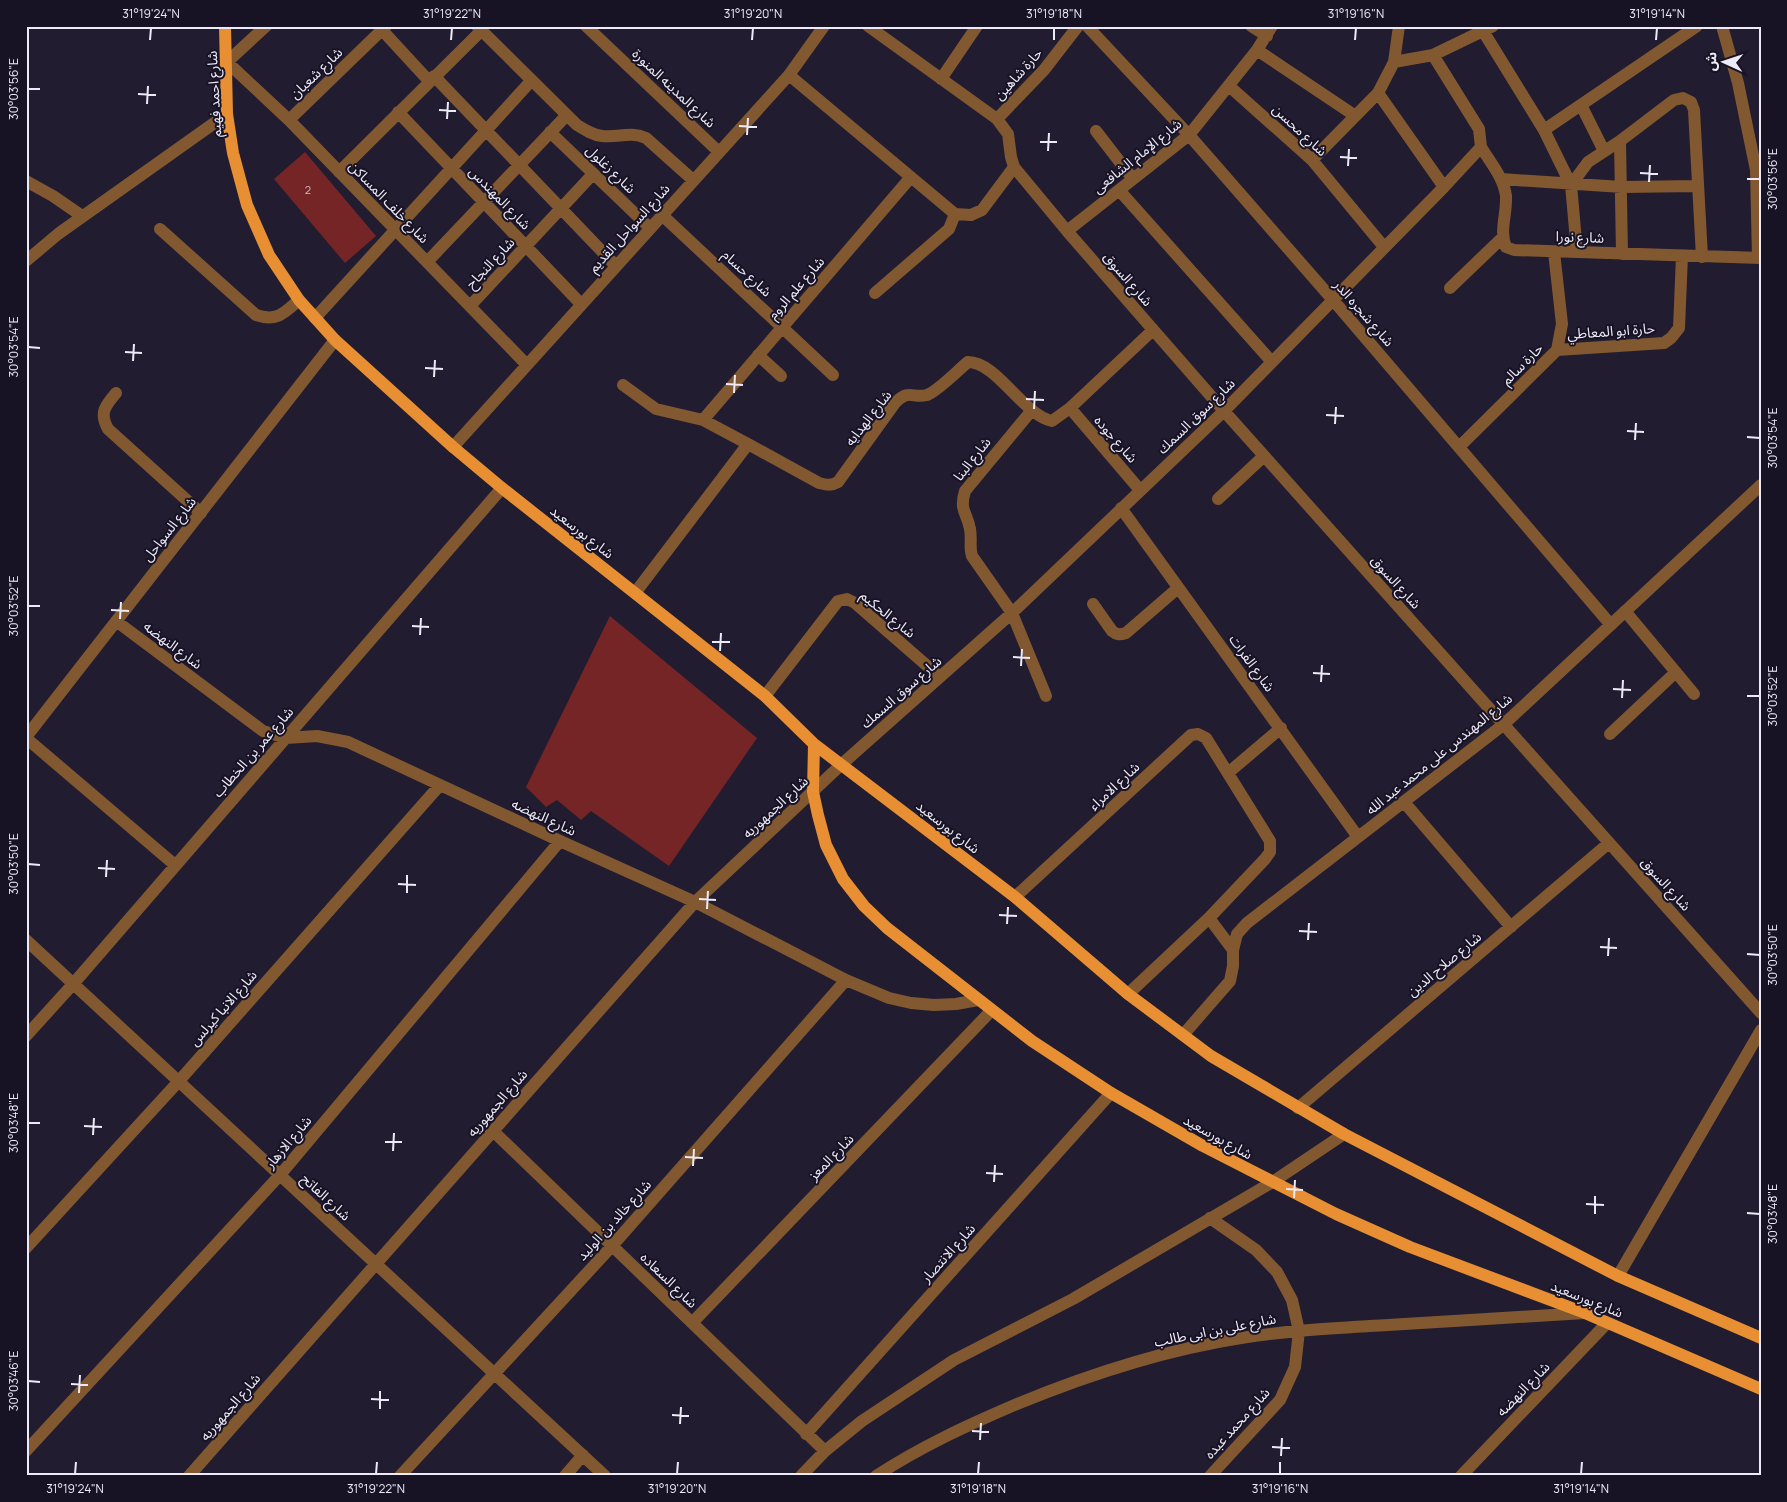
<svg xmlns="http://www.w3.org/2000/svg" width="1787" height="1502" font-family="Manrope,'Noto Sans Arabic',sans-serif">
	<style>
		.building { fill: #762527 }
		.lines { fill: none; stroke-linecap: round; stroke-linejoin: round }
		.lane { stroke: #825831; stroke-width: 12 }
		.street { stroke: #825831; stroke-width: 12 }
		.primary { stroke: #e78f32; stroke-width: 12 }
		.ticks { fill: none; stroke: #edeaf8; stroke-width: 2 }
		.labels { text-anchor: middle; stroke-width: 4; stroke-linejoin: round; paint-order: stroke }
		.number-label { font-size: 11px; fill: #cfb9c4 }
		.street-label { font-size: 14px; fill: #edeaf8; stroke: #171325 }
		.neatline { fill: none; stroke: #edeaf8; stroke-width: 2 }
		.ticks-label { font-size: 12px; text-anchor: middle; fill: #edeaf8 }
	</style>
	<rect width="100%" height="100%" fill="#211c2f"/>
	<path class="building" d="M305,152l71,84 -31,27 -71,-84z
		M610,616l147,122 -88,128 -78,-55 -10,9 -24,-20 -11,7 -20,-20z"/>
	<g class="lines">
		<path class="lane" d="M26,181l27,15 29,20
			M160,229l96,86c21,7 28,-2 43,-15
			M26,261l32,-27 169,-120
			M116,393c-11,13 -17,20 -8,36l93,84"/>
		<path class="street" d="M266,26l-39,36 62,58 238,245
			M477,26l100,99c8,5 16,10 25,11 17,2 27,-5 44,2l47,42
			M586,26l133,126
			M868,26l129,93 11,15 3,23 3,10 53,64 157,180 537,602
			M1087,26l102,109 144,165 278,325
			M1251,26l16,10
			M1722,26l16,57 18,87 2,88
			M382,30l47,51
			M1483,31l61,99 27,55 6,67
			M1257,50l97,65
			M1394,62l39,-7 60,-29
			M789,75l166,139 16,1 11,-5 32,-43
			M434,76l182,190
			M941,79l36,-53
			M1229,86l83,74 72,87
			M1378,93l66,94
			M1581,105l23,46
			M398,112l183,192
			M997,119l47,-49 34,-44
			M289,120l97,-94
			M1544,130l153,-104
			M1096,131l37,48
			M550,132l100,96
			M1620,141l2,113
			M1481,147c9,15 23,31 25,49 1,18 -7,35 0,51l8,3 247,8
			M1312,160l66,-67 16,-31 5,-36
			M339,172l142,-141
			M1501,179l121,8 76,-1
			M1571,185l17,-23 32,-21 54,-41 9,-2 8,4 3,8 8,147
			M1119,190l153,172
			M662,215l171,160
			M1067,231l122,-96 68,-85 15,-24
			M427,262l139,-146
			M1450,288l52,-50
			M875,293l74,-64 6,-15
			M470,306l123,-132
			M315,318l216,-237
			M1557,350l107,-7 7,-5 8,-10 3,-72
			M758,355l23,21
			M623,385l33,24 47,11 45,24
			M1070,408l70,82
			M1032,410l-67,81c-6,20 2,21 5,38 2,10 -1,18 2,27l40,57 34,83
			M703,420l208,-243
			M453,447l336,-372 35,-49
			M1459,447l98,-97 5,-26 -8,-72
			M1218,499l46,-43
			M1121,508l237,329
			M635,593l113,-149 71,39c8,2 12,3 19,-1l57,-79c15,-15 17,-4 32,-8 11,-4 31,-25 41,-33 29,0 54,52 84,59l18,-13 83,-78
			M1093,604l19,27c5,4 8,4 14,2l52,-45
			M1625,611l69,83
			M116,621l147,110 23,7 31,-2 31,6 212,99 135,61 151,78 43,18 22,5 23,2 22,-1 22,-4
			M765,696l73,-95 9,-2 8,4 85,74
			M1610,734l66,-62
			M26,737l309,-397
			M26,738l149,127
			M1228,773l53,-45
			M1404,802l107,125
			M1015,897l176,-162 7,-1 8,4 64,103v11l-5,7 -56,59 -81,76
			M1209,918l24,32
			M26,940l579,536
			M1183,1035l47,-54 3,-15v-16l4,-16 10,-11 256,-198 258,-240
			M26,1036l48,-53 428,-495
			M1298,1108l311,-265
			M493,1131l332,320
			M26,1248l153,-167 261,-296
			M1618,1276l143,-246
			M692,1323l299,-312
			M806,1434l305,-341
			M26,1451l254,-276 280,-334
			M189,1476l506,-574 147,-138 170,-151 212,-202 220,-224 37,-40 -2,-18 -46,-74
			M400,1476l212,-230 234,-266
			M565,1476l18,-21
			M801,1476l24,-25 37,-30 92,-61 119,-61 198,-116 73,-49
			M876,1476c44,-29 92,-51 141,-72 73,-30 147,-54 224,-66 49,-8 98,-10 147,-13 66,-4 131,-8 197,-12
			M1210,1476l70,-76 15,-33 4,-36 -7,-31 -15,-28 -21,-22 -46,-32
			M1461,1476l146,-153"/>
		<path class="primary" d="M225,26l2,88 6,39 14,52 22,50 30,45 36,40 118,107 49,41 263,208 49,48 201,153 113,97 83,62 133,78 274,142 143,62
			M814,744l-1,48 5,23 8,30 17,34 21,27 23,22 145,113 79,52 92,53 133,68 74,33 175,66 176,76"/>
	</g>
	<path class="ticks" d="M150,40l1,-12M451,40l1,-12M752,40l1,-12M1054,40v-12M1355,40l1,-12M1656,40l1,-12M28,89h12M138,94l18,1M147,104l1,-18M439,110l17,1M447,119l1,-17M739,126l18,1M747,135l1,-17M1040,142h17M1048,151l1,-18M1340,157l17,1M1348,166l1,-17M1640,173l18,1M1747,179h13M1649,182l1,-17M28,347l12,1M125,352l17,1M133,361l1,-17M425,368l18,1M434,377l1,-17M726,384l17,1M734,393l1,-18M1026,399l18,1M1034,409l1,-18M1326,415l18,1M1335,424l1,-17M1627,431l17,1M1747,437l13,1M1635,440l1,-17M28,606h12M111,610l18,1M120,619l1,-17M412,626l17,1M420,635l1,-17M712,642h18M720,651l1,-18M1013,657l17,1M1021,666l1,-17M1313,673l17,1M1321,682l1,-17M1613,689l18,1M1747,696h13M1622,698l1,-18M28,864l12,1M98,868l17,1M106,877l1,-17M398,884l18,1M407,893v-18M699,899l17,1M707,909l1,-18M999,915l18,1M1007,924l1,-17M1299,931l18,1M1308,940l1,-17M1600,947l17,1M1747,954l13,1M1608,956l1,-18M28,1123h12M84,1126l18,1M93,1135l1,-17M385,1142h17M393,1151l1,-18M685,1157l18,1M693,1166l1,-17M986,1173l17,1M994,1182l1,-17M1286,1189l17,1M1294,1198l1,-18M1586,1204l18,1M1747,1213l13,1M1595,1214v-18M28,1381l12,1M71,1384l17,1M79,1393l1,-18M371,1399l18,1M380,1409v-18M672,1415l17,1M680,1424l1,-17M972,1431l17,1M980,1440l1,-17M1272,1447l18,1M1281,1456l1,-18M75,1474l1,-12M376,1474l1,-12M677,1474l1,-12M978,1474l1,-12M1280,1474v-12M1581,1474l1,-12"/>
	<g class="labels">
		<g class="number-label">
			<text x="308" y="194">2</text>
		</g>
		<g class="street-label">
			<text transform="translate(316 73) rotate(-44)" y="5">شارع شعبان</text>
			<text transform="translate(1018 74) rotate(-48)" y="5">حارة شاهين</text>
			<text transform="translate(674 88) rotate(43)" y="5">شارع المدينه المنورة</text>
			<text transform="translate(214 94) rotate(-93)" y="5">شارع احمد فهيم</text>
			<text transform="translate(1300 130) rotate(43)" y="5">شارع محسن</text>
			<text transform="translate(1137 156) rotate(-39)" y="5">شارع الإمام الشافعى</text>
			<text transform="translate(611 169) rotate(44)" y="5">شارع زغلول</text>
			<text transform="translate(500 198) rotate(46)" y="5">شارع المهندس</text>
			<text transform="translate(389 202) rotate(46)" y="5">شارع خلف المساكن</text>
			<text transform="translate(629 228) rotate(-48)" y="5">شارع السواحل القديم</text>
			<text transform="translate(1580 237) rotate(2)" y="5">شارع نورا</text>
			<text transform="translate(490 263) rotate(-47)" y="5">شارع النجاح</text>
			<text transform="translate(747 273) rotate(43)" y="5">شارع حسام</text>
			<text transform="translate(1128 279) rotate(49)" y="5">شارع السوق</text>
			<text transform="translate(796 288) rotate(-49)" y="5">شارع علم الروم</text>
			<text transform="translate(1364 313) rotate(49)" y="5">شارع شجره الدر</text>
			<text transform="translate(1611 331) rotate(-4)" y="5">حارة ابو المعاطي</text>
			<text transform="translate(1522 364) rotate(-45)" y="5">حارة سالم</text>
			<text transform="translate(1196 416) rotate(-44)" y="5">شارع سوق السمك</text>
			<text transform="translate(868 418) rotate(-52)" y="5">شارع الهدايه</text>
			<text transform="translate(1116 439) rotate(49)" y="5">شارع جوده</text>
			<text transform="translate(972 459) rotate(-52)" y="5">شارع البنا</text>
			<text transform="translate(169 529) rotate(-52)" y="5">شارع السواحل</text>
			<text transform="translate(582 532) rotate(38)" y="5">شارع بورسعيد</text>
			<text transform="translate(1396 582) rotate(48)" y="5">شارع السوق</text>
			<text transform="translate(888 614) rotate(39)" y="5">شارع الحكيم</text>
			<text transform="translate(173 645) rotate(37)" y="5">شارع النهضه</text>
			<text transform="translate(1252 663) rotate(54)" y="5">شارع الفرات</text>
			<text transform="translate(901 692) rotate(-41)" y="5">شارع سوق السمك</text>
			<text transform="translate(253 752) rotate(-49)" y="5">شارع عمر بن الخطاب</text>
			<text transform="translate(1439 754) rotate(-39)" y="5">شارع المهندس على محمد عبد الله</text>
			<text transform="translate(1114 786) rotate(-43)" y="5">شارع الامراء</text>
			<text transform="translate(775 807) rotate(-43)" y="5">شارع الجمهوريه</text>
			<text transform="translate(544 817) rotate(25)" y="5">شارع النهضه</text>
			<text transform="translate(948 827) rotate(38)" y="5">شارع بورسعيد</text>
			<text transform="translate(1666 884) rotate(48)" y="5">شارع السوق</text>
			<text transform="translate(1444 964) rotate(-40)" y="5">شارع صلاح الدين</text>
			<text transform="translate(223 1008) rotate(-49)" y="5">شارع الانبا كيرلس</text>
			<text transform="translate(497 1103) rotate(-49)" y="5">شارع الجمهوريه</text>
			<text transform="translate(1218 1137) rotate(29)" y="5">شارع بورسعيد</text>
			<text transform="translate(288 1142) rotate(-50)" y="5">شارع الازهار</text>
			<text transform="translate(831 1157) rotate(-46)" y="5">شارع المعز</text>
			<text transform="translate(326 1197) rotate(43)" y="5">شارع الفاتح</text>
			<text transform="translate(614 1220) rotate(-48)" y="5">شارع خالد بن الوليد</text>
			<text transform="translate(948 1253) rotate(-48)" y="5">شارع الانتصار</text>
			<text transform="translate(669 1280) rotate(44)" y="5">شارع السعاده</text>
			<text transform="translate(1587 1299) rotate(22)" y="5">شارع بورسعيد</text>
			<text transform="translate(1215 1330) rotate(-11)" y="5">شارع على بن ابى طالب</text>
			<text transform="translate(1523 1389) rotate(-46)" y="5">شارع النهضه</text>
			<text transform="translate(230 1407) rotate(-49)" y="5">شارع الجمهوريه</text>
			<text transform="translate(1237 1423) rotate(-48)" y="5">شارع محمد عبده</text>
		</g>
	</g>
	<rect width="1787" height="1502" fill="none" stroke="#171325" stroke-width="55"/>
	<g transform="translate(1724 62) rotate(273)" stroke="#171325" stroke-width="4" paint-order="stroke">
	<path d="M0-4L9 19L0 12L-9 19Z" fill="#edeaf8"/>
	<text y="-8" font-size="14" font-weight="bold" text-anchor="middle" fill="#edeaf8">ش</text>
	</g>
	<rect x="28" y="28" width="1732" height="1446" class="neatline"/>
	<g class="ticks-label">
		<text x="151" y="18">31°19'24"N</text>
		<text x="452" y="18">31°19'22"N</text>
		<text x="753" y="18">31°19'20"N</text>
		<text x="1054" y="18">31°19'18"N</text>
		<text x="1356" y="18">31°19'16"N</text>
		<text x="1657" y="18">31°19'14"N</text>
		<text transform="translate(14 89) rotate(-90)" y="4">30°03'56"E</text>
		<text transform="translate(1773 179) rotate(-90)" y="4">30°03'56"E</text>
		<text transform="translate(14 347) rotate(-90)" y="4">30°03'54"E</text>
		<text transform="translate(1773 438) rotate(-90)" y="4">30°03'54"E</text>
		<text transform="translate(14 606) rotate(-90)" y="4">30°03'52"E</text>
		<text transform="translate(1773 696) rotate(-90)" y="4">30°03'52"E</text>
		<text transform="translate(14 864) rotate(-90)" y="4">30°03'50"E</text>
		<text transform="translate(1773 955) rotate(-90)" y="4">30°03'50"E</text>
		<text transform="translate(14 1123) rotate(-90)" y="4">30°03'48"E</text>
		<text transform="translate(1773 1214) rotate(-90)" y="4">30°03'48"E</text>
		<text transform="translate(14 1381) rotate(-90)" y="4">30°03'46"E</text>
		<text x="75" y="1493">31°19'24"N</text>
		<text x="376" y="1493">31°19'22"N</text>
		<text x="677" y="1493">31°19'20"N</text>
		<text x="978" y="1493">31°19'18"N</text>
		<text x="1280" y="1493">31°19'16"N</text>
		<text x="1581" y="1493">31°19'14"N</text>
	</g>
</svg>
